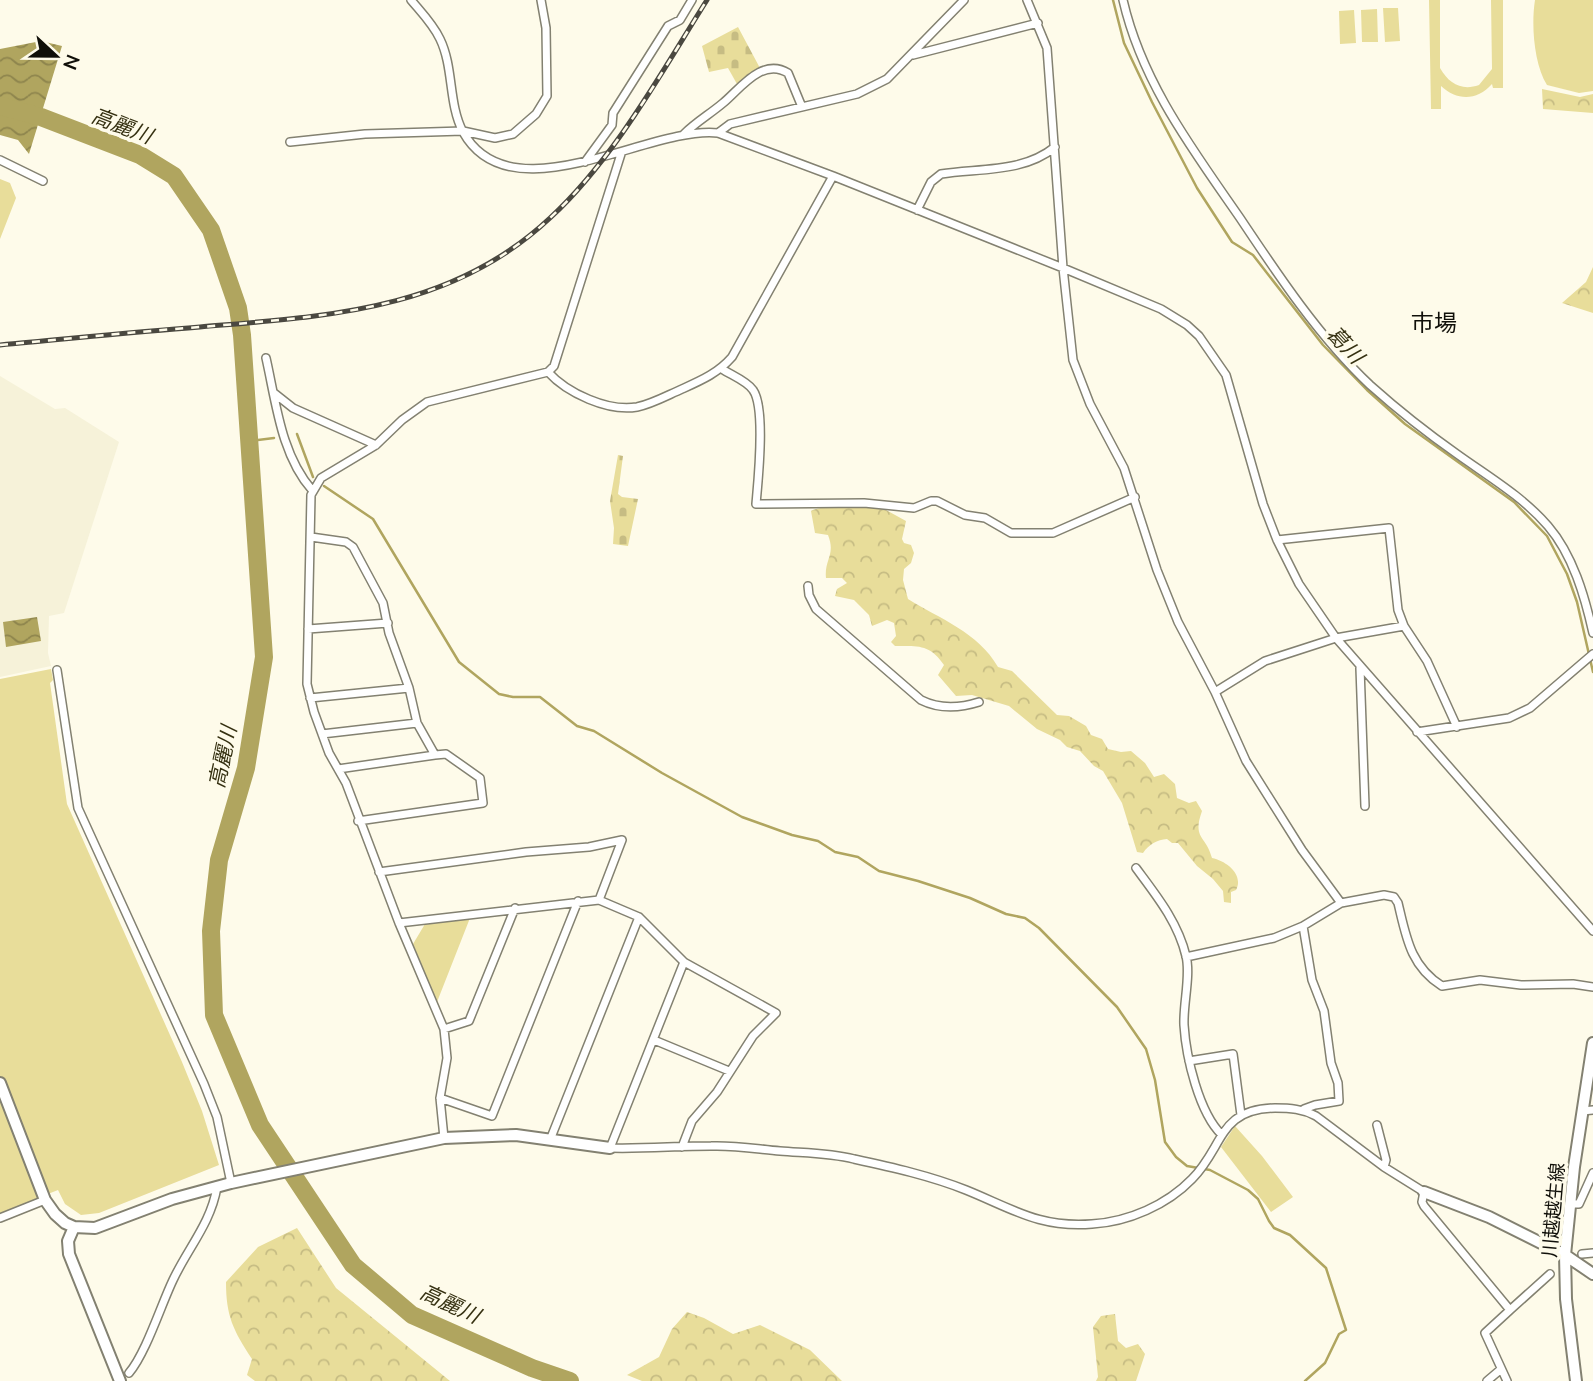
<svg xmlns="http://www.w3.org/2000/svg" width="1593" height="1381" font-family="Mulish,'Noto Sans JP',sans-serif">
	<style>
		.built { fill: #f6f2d9 }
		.green { fill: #e8dd9a }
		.forest { fill: url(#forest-crowns) }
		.cemetery { fill: url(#cemetery-stones) }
		.water { fill: url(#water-waves) }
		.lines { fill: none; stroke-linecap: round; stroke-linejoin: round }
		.stream { stroke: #b0a55f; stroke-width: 2.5 }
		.river { stroke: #b0a55f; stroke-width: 18 }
		.street-casing { stroke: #838171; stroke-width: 10 }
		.secondary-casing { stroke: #838171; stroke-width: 14 }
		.street { stroke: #fff; stroke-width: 7 }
		.secondary { stroke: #fff; stroke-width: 10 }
		.rail-casing { stroke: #4a4840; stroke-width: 5 }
		.rail { stroke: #fefbea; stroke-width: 2.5; stroke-dasharray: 8; stroke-linecap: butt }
		.labels { text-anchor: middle; stroke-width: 7; stroke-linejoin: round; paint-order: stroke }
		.street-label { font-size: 19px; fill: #100f09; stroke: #fefbea }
		.water-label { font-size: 21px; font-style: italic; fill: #363112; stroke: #fefbea }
		.quarter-label { font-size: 23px; fill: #100f09; stroke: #fefbea }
	</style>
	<defs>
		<pattern id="forest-crowns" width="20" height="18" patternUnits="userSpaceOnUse" patternTransform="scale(1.75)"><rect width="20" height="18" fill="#e8dd9a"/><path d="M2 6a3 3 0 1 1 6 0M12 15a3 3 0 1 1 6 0" fill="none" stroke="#c6bc83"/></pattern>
		<pattern id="cemetery-stones" width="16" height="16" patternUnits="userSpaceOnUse" patternTransform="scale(1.75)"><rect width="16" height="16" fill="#e8dd9a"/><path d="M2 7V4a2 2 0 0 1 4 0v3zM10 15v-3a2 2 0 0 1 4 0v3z" fill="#c6bc83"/></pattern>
		<pattern id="water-waves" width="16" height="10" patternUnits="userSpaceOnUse" patternTransform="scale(1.75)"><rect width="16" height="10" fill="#b0a55f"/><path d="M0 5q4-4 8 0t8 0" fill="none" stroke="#8e854d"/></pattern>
	</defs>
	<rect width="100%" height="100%" fill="#fefbea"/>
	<path class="built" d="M0,376l55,33 10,-1 54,34 -55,171 -15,3 -1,37 3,13 -51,11z"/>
	<path class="green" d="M1429,0h11v68c9,16 22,23 39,17l13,-16 -1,-69h12v88h-10l-1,-4c-15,17 -35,17 -51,2v23h-10z
		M1535,0h58v91l-14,2 -32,-8c-13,-21 -16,-60 -12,-85z
		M1383,8h15l2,33 -15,1z
		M1377,9l1,33h-16l-1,-32z
		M1354,10l2,33 -16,1 -1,-33z
		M0,179l10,4 6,15 -16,41z
		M51,669l2,11 -3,3 17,121 115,258 20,49 17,54 -120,48 -18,2 -16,-11 -7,-14 -58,23v-534z
		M470,918l-33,84 -24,-58 12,-20z
		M1235,1126l27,30 31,41 -22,15 -50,-65z"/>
	<path class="forest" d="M1542,89l38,8 13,-3v19l-50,-4z
		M1593,267v46l-31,-10 24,-21z
		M864,506l22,4 20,11 -4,18 2,4 7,2 3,8 -3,10 -7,6 -1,11 5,19c32,20 70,33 90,68l14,4 45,44 12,1 17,10 5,9 11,4 6,10 13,3 10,-1 14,12 9,14 10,-3 11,10 2,14 12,5 7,-2 6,10c-10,28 4,24 10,47 15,3 32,17 24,32l-5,2v11l-7,-1 -1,-11 -10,-12 -16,-13 -19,-23h-6l-5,-4c-10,1 -18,5 -24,14l-6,-1 -15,-49 -19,-32 -9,-5 -14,-15 -13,-4 -7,-7 -23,-11 -28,-23 -37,-11 -16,1 -18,-21 6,-10c-14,-21 -26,-19 -49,-19l-4,-4 5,-6 -2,-13 -7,-3 -15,6 -3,-11 -15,-15 -19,-4 2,-7 10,-6 -5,-5h-16c-2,-18 10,-23 2,-43l-13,-2 -4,-22c10,-6 39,-4 53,-5z
		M297,1228l39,60 114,93h-195l-8,-6 5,-16c-19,-29 -26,-43 -26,-77l32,-35z
		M687,1312l17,6 29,16 27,-9 50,25 32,31h-200l-15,-6 32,-18 13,-28z
		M1115,1314l3,27 8,7 12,-4 7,10 -9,27h-40l2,-4 -5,-50 8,-11z"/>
	<path class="cemetery" d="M738,27l23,43 -12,5 -12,9 -9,-16 -19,4 -7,-26z
		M618,455l5,1 -5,38 4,3 16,2 -10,47 -15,-2 1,-16 -4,-27z"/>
	<path class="water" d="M41,41l21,5 -33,108 -11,-14 -18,-5v-86z
		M37,617l4,24 -35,6 -3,-25z"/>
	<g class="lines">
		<path class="stream" d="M1113,0l11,43 28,59 45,86 35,54 21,13 70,90 44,45 38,34 109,78 33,34 20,38 10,28 16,70
			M297,434l16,43
			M250,441l24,-3
			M324,486l49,33 86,143 40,32 14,3h27l37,29 17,5 68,42 80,44 50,18 26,6 17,11 23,5 21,14 39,10 52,17 36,16 19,4 14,10 78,79 29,42 9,31 10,62 11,15 11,9 23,4 38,20 10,9 11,22 5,7 16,7 36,33 20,62 -7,4 -14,29 -20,18"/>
		<path class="river" d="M0,106l41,11 99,38 34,21 37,54 27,78 4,27 22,322 -18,111 -27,92 -8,71 3,84 46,110 93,140 59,50 120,53 38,13"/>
		<g class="street-casing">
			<path id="street" d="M411,0c10,12 22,24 29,39 14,29 8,64 23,93 48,86 187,-7 255,1l115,43 230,92 98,41 26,16 12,11 27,39 37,129 14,36 22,44 37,54 257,293
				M1027,0l20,48 16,220 10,92 17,44 34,64 33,102 21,52 37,70 31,69 56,89 39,53
				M1123,0c19,83 70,150 117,218 38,57 80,120 130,167 28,25 57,48 87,69 32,23 65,42 91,72 25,29 37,71 45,107
				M913,55l125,-32
				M718,133l12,-9 127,-30 30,-15 77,-79
				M684,134c12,-12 26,-20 39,-31 17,-14 39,-46 65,-30l14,34
				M290,142l75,-8 98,-3 32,7 18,-4 23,-20 11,-18 -1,-68 -5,-28
				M0,160l43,21
				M585,162l27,-37 1,-12 55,-87 12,-6 12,-20
				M917,210l14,-28 10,-8c39,-6 82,-1 114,-27
				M266,358c10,44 15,97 46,132
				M722,369c9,6 25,12 31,21 13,18 5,91 3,114l108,-1 50,5 17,-7h6l28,14 20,3 26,15h42l82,-36
				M548,372c19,21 60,40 89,35 15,-3 31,-12 45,-18 20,-9 36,-16 50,-32l101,-181
				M274,393l19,15 83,37
				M311,537l35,5 7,5 30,56 6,30 20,55 8,35 18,32 11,-1 34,24 3,25 -125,18
				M1277,540l112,-12 9,82 6,16 23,35 30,66
				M808,586l1,9 7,14 105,91c18,9 39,8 58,2
				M308,629l80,-6
				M1360,668l5,138
				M57,670l21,138 126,276 13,33 14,66
				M1215,692l50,-31 71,-23 68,-12
				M310,698l99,-10
				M1417,732l92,-14 21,-10 63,-54
				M322,734l95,-11
				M338,769l97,-14
				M1136,868c20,27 42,54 50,88 5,19 -3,48 -2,69 2,32 15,88 38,110
				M379,872l147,-20 63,-5 33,-7 -23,60
				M399,923l200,-23 40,17 45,45 92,51 -23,23 -36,56 -25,29 -10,26
				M1303,926l9,54 12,31 7,52 7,20 1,18 -24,4 -11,4
				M1186,957l88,-19 29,-12 38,-23 43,-8 10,2 4,6c8,33 12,63 44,83l38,-6 41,5 52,-1 20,3
				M684,962l-74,186c34,1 67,-2 101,-2 23,-1 46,3 69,5 24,2 50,2 74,8 37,8 77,17 112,31 47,19 73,38 126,34 36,-2 75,-19 100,-45 32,-32 26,-70 83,-71 15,0 28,1 41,8l68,51 40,25 -2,10 2,4 86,104 40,-36
				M444,1029l25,-8 46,-113
				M654,1040l75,31
				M1189,1061l44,-7 8,61
				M440,1098l52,18 86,-215
				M1582,1111l11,-1
				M1377,1125l9,35 -2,7
				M444,1138l-4,-40 7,-40 -3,-29 -45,-106 -53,-140 -17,-30 -15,-41 -7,-28 4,-189 10,-17 55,-33 26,-25 25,-18 121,-30 6,-6 67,-212
				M550,1140l89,-223
				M1569,1204h10l14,-31
				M0,1218l45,-18
				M1582,1254l11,-1
				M129,1373c17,-20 32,-68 44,-93 15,-32 38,-57 44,-93
				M1487,1381l13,-11
				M1507,1381l-22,-48 25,-23"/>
		</g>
		<g class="secondary-casing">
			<path id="secondary" d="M0,1083l45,117 10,14 10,9 9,4 21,1 77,-29 59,-16 213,-45 72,-3 94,13
				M1424,1192l65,25 76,38 28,19
				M74,1227l-6,14 1,13 51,127
				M1576,1381l-10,-82 -1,-44 9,-88 19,-124"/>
		</g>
		<use href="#street" class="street"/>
		<use href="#secondary" class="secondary"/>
		<g class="rail-casing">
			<path id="rail" d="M0,345c67,-6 133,-13 200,-18 128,-11 251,-16 350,-109 64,-59 111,-145 157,-218"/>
		</g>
		<use href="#rail" class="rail"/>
	</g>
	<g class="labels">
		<g class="street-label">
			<text transform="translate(1553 1210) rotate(-85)" y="7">川越越生線</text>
		</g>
		<g class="water-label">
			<text transform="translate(122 126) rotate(21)" y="7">高麗川</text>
			<text transform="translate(1345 345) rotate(47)" y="7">葛川</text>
			<text transform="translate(223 757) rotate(-78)" y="7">高麗川</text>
			<text transform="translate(450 1304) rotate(25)" y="7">高麗川</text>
		</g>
		<g class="quarter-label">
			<text x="1434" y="331">市場</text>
		</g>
	</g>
	<g transform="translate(56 56) rotate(112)" stroke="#fefbea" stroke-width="5" paint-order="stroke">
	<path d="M0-5L12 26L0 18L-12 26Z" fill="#100f09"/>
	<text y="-10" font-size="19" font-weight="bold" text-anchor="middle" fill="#100f09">N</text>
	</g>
</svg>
